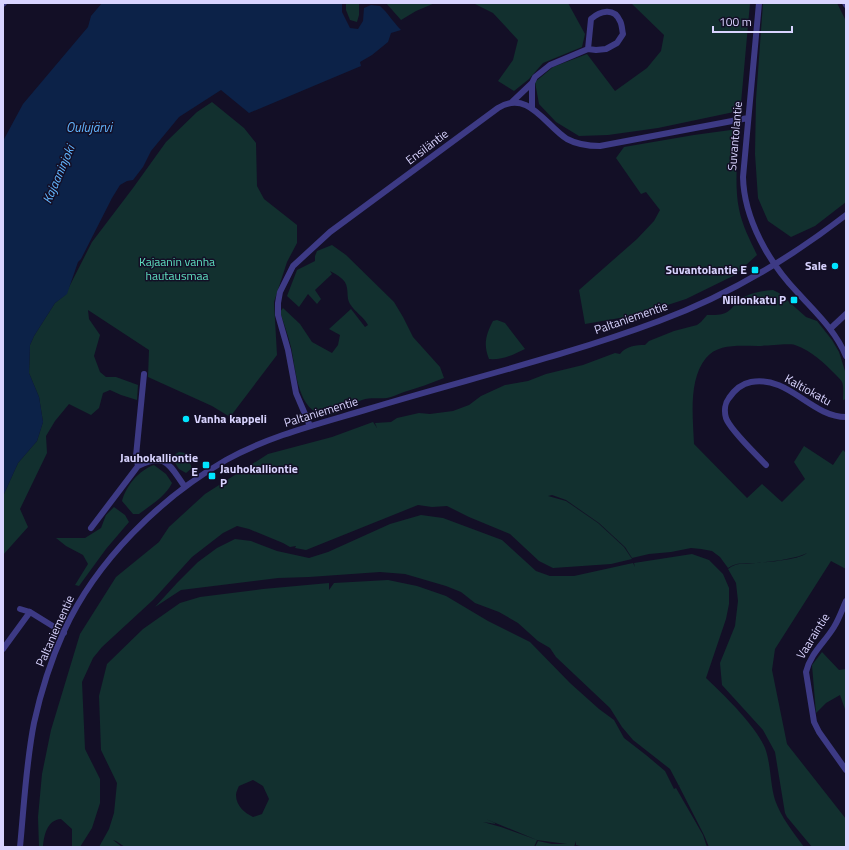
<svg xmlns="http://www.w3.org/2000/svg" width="849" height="850" font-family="'Titillium Web',sans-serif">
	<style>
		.green { fill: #12302f; fill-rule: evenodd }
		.water { fill: #0c2248 }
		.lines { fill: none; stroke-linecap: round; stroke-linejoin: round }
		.minor { stroke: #3d3a85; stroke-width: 6 }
		.poi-dot { fill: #00e5ff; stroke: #130f26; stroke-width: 1.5 }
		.labels { text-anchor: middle; stroke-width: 3; stroke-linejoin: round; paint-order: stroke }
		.street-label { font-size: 12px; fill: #d9d4ff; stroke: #130f26 }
		.park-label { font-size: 12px; fill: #5fe0c0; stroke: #130f26 }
		.poi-label { font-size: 12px; font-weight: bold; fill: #d9d4ff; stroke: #130f26; text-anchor: end }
		.water-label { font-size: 13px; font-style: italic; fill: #62b6ff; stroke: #130f26 }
	</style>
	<rect width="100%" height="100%" fill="#130f26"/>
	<path class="green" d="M346,3h13v12l-2,7 -7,-2 -4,-10z
		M386,3h49l-19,8 -15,9z
		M473,3h95l17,31 -3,13 -39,16 -14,16 -15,12 -16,-10 15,-21 5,-20 -25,-27z
		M631,3h119l-9,100 -7,9 -76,16 -50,7 -29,1 -23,-14 -17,-18 -4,-22 18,-15 34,-13 28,37 32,-23 14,-17 3,-16z
		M763,3h74l9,18v181l-31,24 -24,11 -23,-16 -10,-23 -3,-44 1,-55z
		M212,102l32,26 12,15 1,43 7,13 33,26v18l-10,19 -13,40 3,53 -47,62 -18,-11 -64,-29 1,-27 -61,-40 1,9 11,16 -6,21 6,16 6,5h10l22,8 -1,15 -16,-5 -11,-5 -7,3 -4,15 -8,7 -22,-11 -14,17 -9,15 1,17 -27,56 8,18 -25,28v-59l15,-33 19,-22 6,-19 -4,-25 -10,-24 1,-28 4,-9 21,-33 10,-8 27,-53 41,-54 33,-46 31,-30z
		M738,129c0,26 -4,56 1,80 3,16 11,31 18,46l-22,20 -49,24 -49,16 -52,9 -6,-34 58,-51 17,-18 6,-11 -14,-18 -5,2 -25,-36 8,-11 70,-12z
		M332,245l14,10 48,47 9,15 10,20 27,30 4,11c-13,5 -26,10 -40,14 -6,2 -12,5 -17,6 -8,1 -16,-1 -25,2 -11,4 -22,15 -36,15 -29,-2 -30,-46 -35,-68 -3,-12 -7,-23 -11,-35l3,-4 17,16 12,18 20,11 6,-8 2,-10 -11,-6 22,-20 14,18 3,-2c-5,-9 -13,-13 -18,-21 -3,-5 -2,-10 -3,-16 -1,-9 -10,-13 -17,-17l2,3 -17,16 6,9 -4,5 -9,-10 -9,13 -12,-11 10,-26 18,-9v-5l2,-5z
		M773,290l6,3 27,24 11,4 15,19 7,12 6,19 1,28 -3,1c0,-5 1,-14 -1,-18 -1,-2 -4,-5 -6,-7 -12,-12 -24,-24 -41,-30 -8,-2 -28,1 -37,1 -17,0 -40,-3 -52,12 -18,22 -13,60 -12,86l53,54 15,-14c7,6 13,12 20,18l23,-23 -11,-17 10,-16 29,19 10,-15 3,3v116l-15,-8 -56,88 -3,21 15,74 59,75v28h-34l-25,-30 -2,-4 -10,-61 -12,-22 -41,-45 -2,-22 15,-37 3,-25 -2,-18 -8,-14c9,-7 17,-5 28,-6 12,-1 43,-3 51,-10 -11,6 -38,9 -52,10 -10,0 -18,-1 -27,5l-8,-11 -8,-6 -11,-2 -10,-1 -20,4 -22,2 -17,4 -7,-11 -26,-24 -33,-23 -14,-5 -4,1 18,5 32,22 26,24 8,12 -21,5 -58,4 -14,-7 -29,-27 -41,-17 -22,-11 -15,1 -14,-2 -112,45 -11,-2 1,-2 -6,1 -7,-4 -34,-14 -12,-3 -14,7 -31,24 -39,43 -51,47 -9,11 -11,24 3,67 15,30v24l-8,25 -12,19h-8v-18l-11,-10c-14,1 -17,16 -18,28h-4l-1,-30 4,-43 9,-44 29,-96 36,-57 43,-35 10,-15 36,-33 63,-40 64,-17 41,-15 4,6 -2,-5 16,-1 6,-4 22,-5 11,1 23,-3 16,-6 12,-9 24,-11 23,-4 18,-7 37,-9 32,-12 5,1c6,-8 16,-9 25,-9l4,-4 25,-10 23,-6 4,-3 6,-7c9,0 17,1 24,-6 3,-3 5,-7 8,-9 10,-7 22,-9 34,-10z
		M497,320l8,3 20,26c-12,6 -23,11 -36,10 -6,-14 -3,-25 4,-38z
		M179,452l6,1 7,15 -6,5 -7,-4 -6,-9 1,-5z
		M154,465l12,9 6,9c-6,13 -21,22 -33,31h-6l-11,-13c4,-15 17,-31 32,-36z
		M114,507l11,8 4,7 -23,27 -27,37 -4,-1 13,-21 -5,-9 -17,-9 -10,-8h29l16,-10 5,-13z
		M421,515l22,3 59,22 34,31 14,5h24l59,-13 2,4 -1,-4 58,-9 17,6 14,14 6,14v16l-3,15 -20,59c18,17 50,48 59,70 6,16 5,35 10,52 6,17 18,32 29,47h-95l-5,-12 -25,-49 1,-2 -1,2 -9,-17 -37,-29 -11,-13 -12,-19 -54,-51 -6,-9 -12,-7 -20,-18 -19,-11 -24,-9 -14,-11 -15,-6 -41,-12 -25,-2 -71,5 -31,1 -97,12 -26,17 22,-24 21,-21 19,-14 18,-9 16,2 26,10 32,7 19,-6 62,-28z
		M388,580l29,6 29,10 42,25 42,21 40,41 29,26 15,11 10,18 22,17 19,16 9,18 2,-1 27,47 4,12h-123l-8,-2v-4l-2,6h-39l3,-6 14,3h15l-30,-4 -51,-21 11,5 -14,-2 18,5 36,13 -3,7h-409l-9,-6 -3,-1 9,7h-23l10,-18 5,-16 3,-30 -16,-33 -2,-54 8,-32 36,-35 37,-26 20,-6 63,-8 66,-6v7l5,-7zM253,780l10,6 6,13 -7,15 -9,3c-8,-4 -17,-11 -17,-22 0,-3 2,-7 3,-9z
		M822,652l17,18 7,-1v43l-6,-17 -14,8 -10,10 -4,-48z"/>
	<path class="water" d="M102,3h240v9l8,16 8,1 5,-8 1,-13 7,-3 9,1c8,7 13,16 21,24l-10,3 -3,9 -16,13 -12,7 1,4 -112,47 -28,-23 -42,27 -28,34 -8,16 -10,13 -6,1 -7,4 -8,13 -31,61 -3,3 -11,32 -12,9 -21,33 -4,9 -1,28 10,24 4,25 -6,19 -19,22 -15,33v-355l20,-37 65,-77 3,-11z"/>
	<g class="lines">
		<path class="minor" d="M759,3l-16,174c1,42 26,86 55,116 18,20 37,37 48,63
			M845,3l1,2
			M3,4l1,-1
			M512,102l20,-19
			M532,108v-25l3,-6 15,-12 38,-16 8,1 10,-1 11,-6 6,-9c-1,-4 -1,-10 -3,-13 -6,-14 -20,-10 -29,-2l-3,30
			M831,328l15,-14
			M310,426l-14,-33 -8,-43 -10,-35v-12l2,-11 13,-26 37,-34 168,-124c30,-19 47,17 69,31 11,6 21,7 33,7l148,-28
			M766,465c-10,-11 -36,-35 -40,-47 -2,-7 -1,-15 3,-20 6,-9 12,-14 22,-16 38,-7 60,35 95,35
			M138,466l-2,-10 8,-82
			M91,528l47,-62c29,-14 31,-1 47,21
			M846,601c-4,9 -7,18 -12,26 -9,15 -24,27 -28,45l8,50 5,10 27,38
			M20,609l10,3 34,21
			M3,649l27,-37
			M20,847c4,-41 6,-84 14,-124 7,-32 17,-63 30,-92 32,-70 96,-133 162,-171 43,-24 92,-36 139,-50 98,-30 198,-53 294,-89 68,-25 130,-62 187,-106"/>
	</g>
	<g class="poi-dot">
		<circle cx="835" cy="266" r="4"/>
		<rect x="751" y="266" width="8" height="8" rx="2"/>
		<rect x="790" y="296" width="8" height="8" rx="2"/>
		<circle cx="186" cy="419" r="4"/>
		<rect x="202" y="461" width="8" height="8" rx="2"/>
		<rect x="208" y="472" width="8" height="8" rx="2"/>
	</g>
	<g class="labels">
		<g class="street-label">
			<text transform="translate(735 136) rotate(-85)" y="4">Suvantolantie</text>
			<text transform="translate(427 147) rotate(-37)" y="4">Ensiläntie</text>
			<text transform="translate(631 318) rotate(-19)" y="4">Paltaniementie</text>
			<text transform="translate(808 390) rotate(29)" y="4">Kaltiokatu</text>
			<text transform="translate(321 412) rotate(-17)" y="4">Paltaniementie</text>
			<text transform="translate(55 631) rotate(-66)" y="4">Paltaniementie</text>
			<text transform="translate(813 636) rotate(-58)" y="4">Vaaraintie</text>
		</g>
		<g class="park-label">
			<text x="177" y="266">Kajaanin vanha<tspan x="177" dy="14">hautausmaa</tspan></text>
		</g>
		<g class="poi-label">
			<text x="827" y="270">Sale</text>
			<text x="747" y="274">Suvantolantie E</text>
			<text x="786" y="304">Niilonkatu P</text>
			<text x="194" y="423" text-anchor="start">Vanha kappeli</text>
			<text x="198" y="462">Jauhokalliontie<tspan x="198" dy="14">E</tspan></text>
			<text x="220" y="473" text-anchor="start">Jauhokalliontie<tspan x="220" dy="14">P</tspan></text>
		</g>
		<g class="water-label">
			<text x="89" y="132">Oulujärvi</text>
			<text transform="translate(58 174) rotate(-67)" y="5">Kajaaninjoki</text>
		</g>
	</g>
	<rect width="849" height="850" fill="none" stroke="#d9d4ff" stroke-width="8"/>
	<path d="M713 26v6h79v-6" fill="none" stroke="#d9d4ff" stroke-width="2"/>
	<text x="719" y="26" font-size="12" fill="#d9d4ff" stroke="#130f26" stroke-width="3" paint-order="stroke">100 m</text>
</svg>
